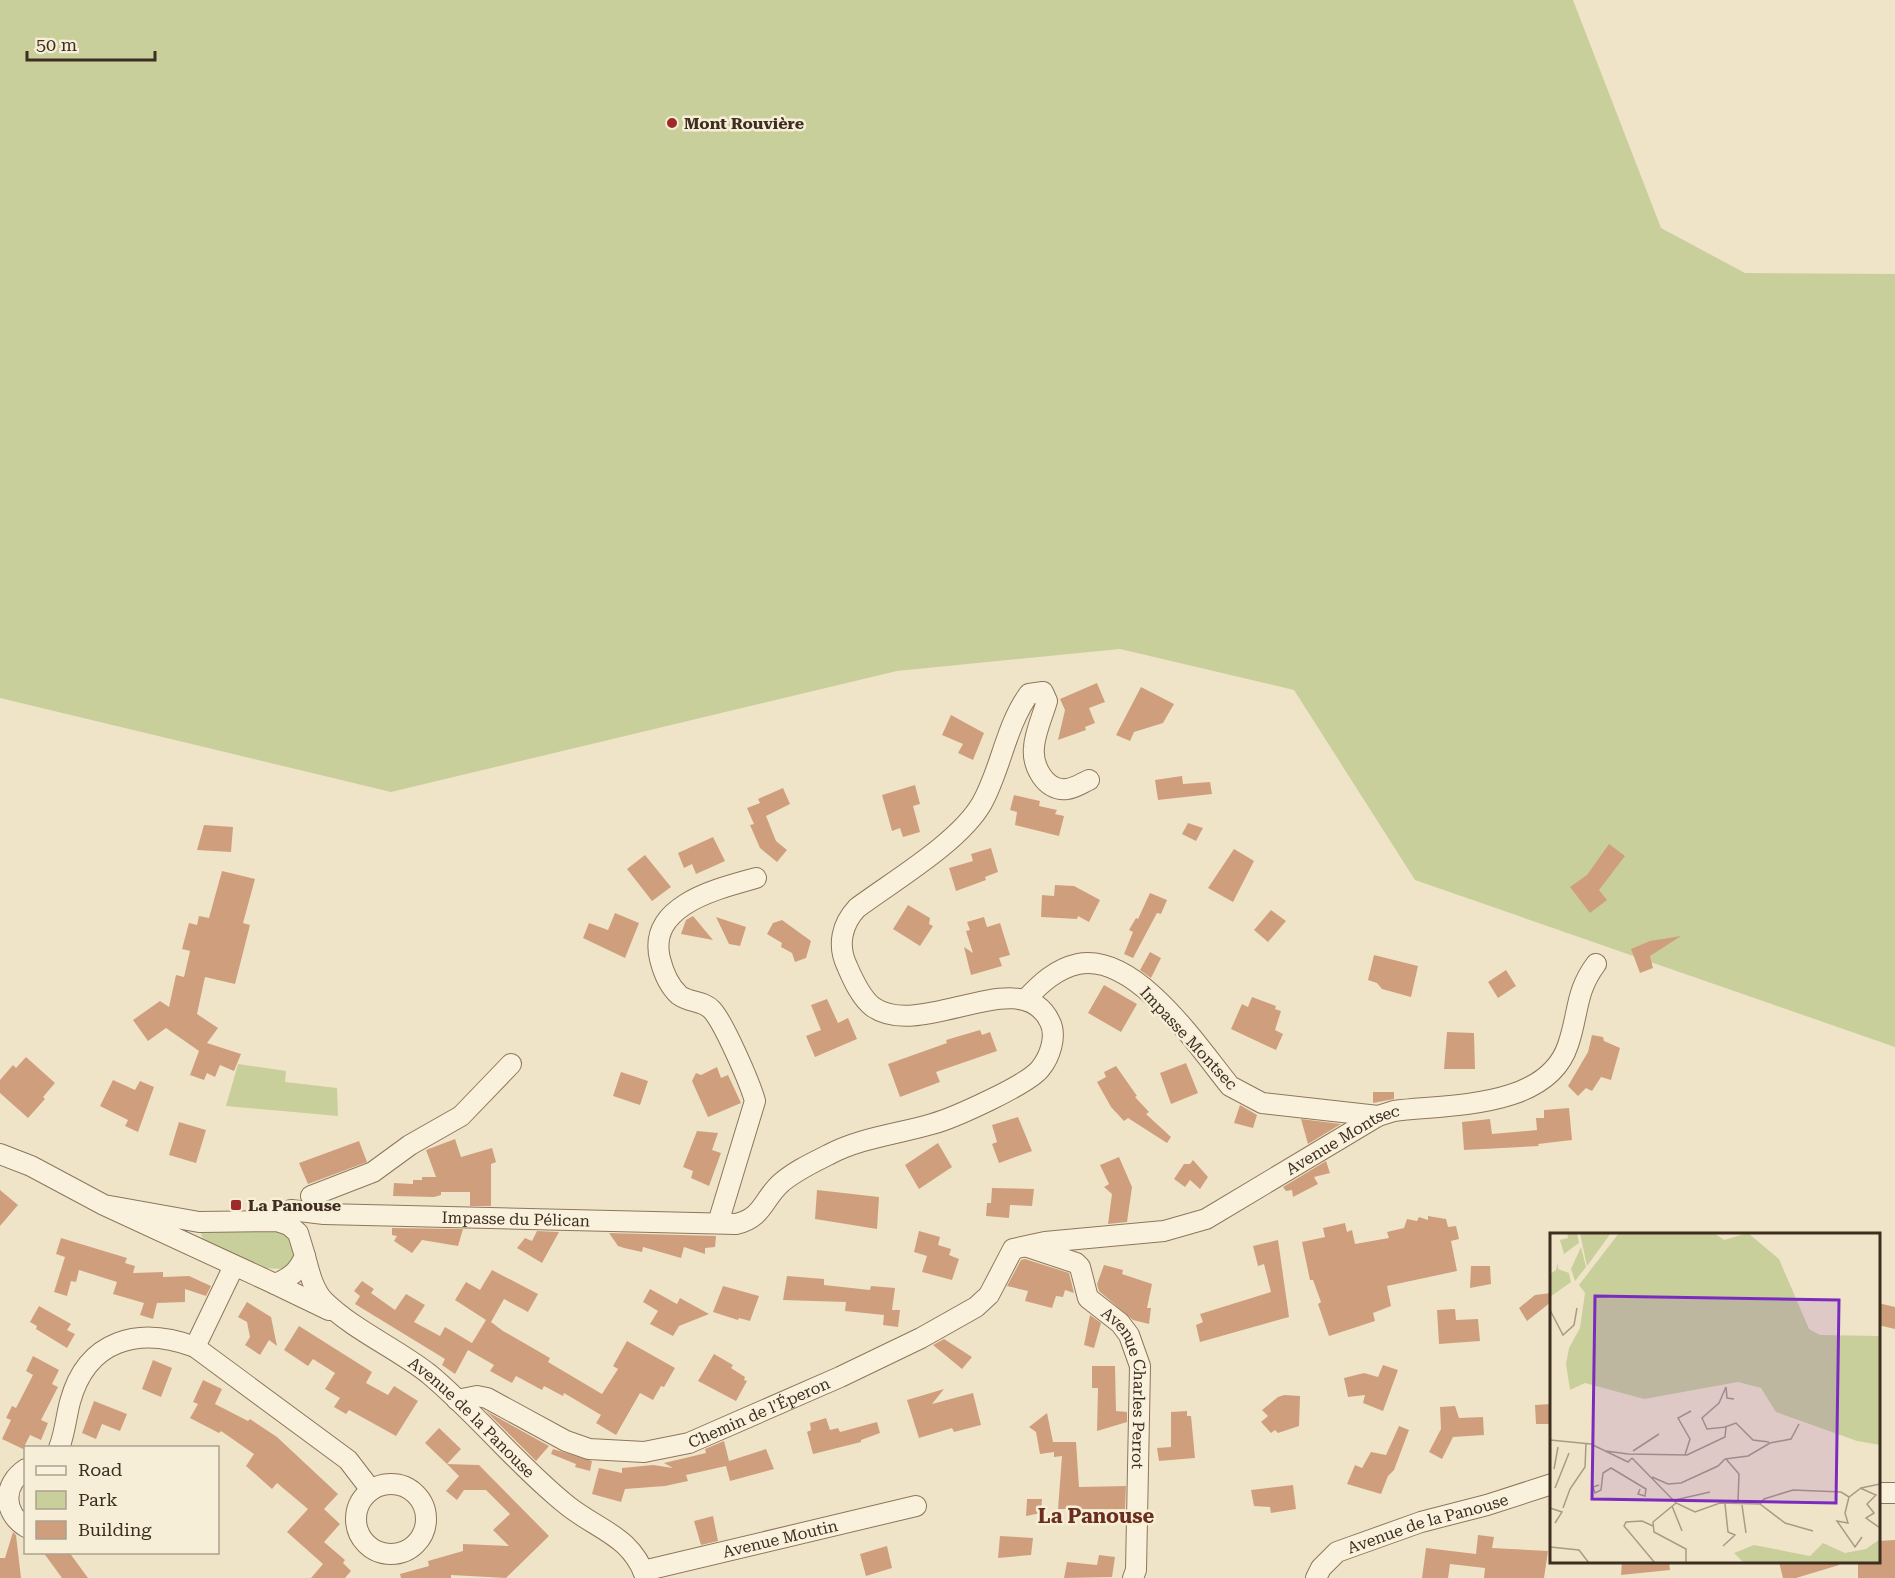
<svg xmlns="http://www.w3.org/2000/svg" width="1895" height="1578" font-family="'Roboto Serif',serif">
	<style>
		.green { fill: #c9cf9b }
		.building { fill: #cf9f7d }
		.lines { fill: none; stroke-linecap: round; stroke-linejoin: round }
		.minor-casing { stroke: #8d765c; stroke-width: 22 }
		.minor { stroke: #faf1dc; stroke-width: 20 }
		.poi-dot { fill: #9e2a2b; stroke: #f7eed8; stroke-width: 2 }
		.labels { text-anchor: middle; stroke-width: 5; stroke-linejoin: round; paint-order: stroke }
		.poi-label { font-size: 16px; font-weight: bold; fill: #3d2e20; stroke: #f7eed8; text-anchor: start }
		.street-label { font-size: 16px; fill: #3d2e20; stroke: #f7eed8 }
		.quarter-label { font-size: 20px; font-weight: bold; fill: #6b2e1e; stroke: #f7eed8 }
		.inset-road { fill: none; stroke: #a89b85; stroke-width: 1.5 }
		.view { fill: #7b2cbf; fill-opacity: 0.15; stroke: #7b2cbf; stroke-width: 3 }
		.inset-edge { fill: none; stroke: #3d2e20; stroke-width: 3 }
	</style>
	<rect width="100%" height="100%" fill="#f0e4c8"/>
	<path class="green" d="M0,0h1573l88,228 84,45 150,1v773l-480,-167 -121,-190 -174,-41 -223,22 -506,121 -391,-94z
		M238,1064l48,7 -1,11 52,6 1,28 -112,-10z
		M203,1230c18,0 74,-6 85,6 5,6 6,16 5,23l-8,10 -24,-1 -57,-26 -3,-8z"/>
	<path class="building" d="M1097,683l8,19 -16,6 6,15 -10,4 1,3 -28,10 7,-30 -5,-11z
		M1141,687l33,17 -11,19 -29,9 -4,9 -14,-6z
		M951,715l33,18 -11,27 -15,-7 5,-9 -21,-9z
		M1182,776l1,8 27,-2 2,12 -54,6 -3,-20z
		M915,785l5,19 -7,2 7,26 -17,5 -3,-9 -8,3 -10,-36z
		M783,788l7,16 -24,12 10,25 11,9 -10,12 -17,-14 -10,-23 4,-1 -7,-16 13,-5 -2,-4z
		M1014,795l26,6 -1,5 18,4 -2,4 9,2 -5,20 -44,-11 2,-13 -7,-2z
		M1188,823l15,5 -7,13 -14,-7z
		M204,825l29,2 -2,25 -34,-2z
		M713,837l12,24 -29,13 -4,-10 -8,4 -6,-15z
		M1609,844l16,12 -26,34 8,10 -17,13 -20,-26 17,-12z
		M991,848l7,24 -13,5 1,3 -30,11 -7,-23 24,-7 -2,-7z
		M1234,849l20,12 -21,41 -25,-14z
		M645,855l26,32 -19,14 -25,-32z
		M222,871l33,8 -12,44 7,2 -15,59 -30,-7 -8,37 21,14 -11,15 34,11 -7,17 -14,-6 -5,12 -8,-4 -3,7 -14,-5 9,-24 -33,-23 -18,13 -15,-21 27,-19 9,6 7,-32 8,2 6,-26 -8,-2 7,-26 8,2 2,-9 10,2z
		M1055,885l19,1 26,14 -11,22 -11,-6 -1,3 -36,-2 1,-22 12,1z
		M1150,893l17,7 -6,14 -4,-1 -24,45 -9,-4 9,-22 -4,-2 7,-12 2,1z
		M908,905l22,13 -1,6 4,2 -13,20 -27,-17z
		M1271,910l15,11 -18,21 -14,-12z
		M615,913l24,10 -14,35 -42,-20 6,-15 19,7z
		M693,916l20,24 -32,-6 5,-14z
		M716,917l30,10 -6,19 -11,-2z
		M984,917l3,10 13,-4 10,32 -11,3 3,8 -31,9 -7,-28 9,6 -7,-22 4,-1 -3,-8z
		M782,920l29,21 -5,17 -11,4 -3,-9 -11,-6 1,-4 -15,-9 6,-11z
		M1681,936l-31,20 3,12 -13,5 -9,-24 19,-8z
		M1150,952l11,6 -10,20 -11,-8z
		M1374,955l44,11 -7,31 -29,-8 -5,-6 -9,-3z
		M1506,970l10,16 -18,12 -10,-16z
		M1104,985l33,19 -16,28 -33,-19z
		M1252,997l24,9 -1,3 6,2 -6,19 8,4 -7,16 -45,-21 11,-25 6,3z
		M827,999l11,24 10,-5 9,21 -42,18 -9,-21 15,-6 -10,-25z
		M980,1030l2,5 8,-3 7,19 -61,21 4,10 -40,15 -12,-33 59,-21 -1,-3z
		M1447,1032l27,1 1,36h-31z
		M1592,1035l11,2 1,4 16,7 -9,32 -10,-3 -9,14 -6,-3 -8,8 -10,-10 20,-34z
		M26,1057l29,26 -12,14 2,2 -17,19 -28,-25v-13l13,-15 3,3z
		M1186,1063l12,30 -27,11 -11,-31z
		M1116,1066l21,30 -2,1 14,15 -3,2 25,23 -4,6 -39,-25 -4,3 -13,-14 -14,-25 9,-5 -2,-5z
		M717,1067l4,11 7,-3 13,28 -33,14 -16,-36 4,-8 5,2z
		M621,1072l27,9 -8,24 -27,-9z
		M113,1080l22,10 5,-9 14,6 -16,45 -13,-6 3,-6 -28,-14z
		M1373,1092h21v7l-21,4z
		M1240,1105l17,10 -4,13 -19,-5z
		M1569,1108l3,32 -34,4 1,2 -75,4 -2,-28 28,-3 2,15 45,-4 -1,-12h8v-8z
		M1018,1117l14,34 -33,12 -7,-19 5,-2 -5,-17z
		M1301,1119l40,5 -33,20z
		M179,1122l27,8 -10,33 -27,-8z
		M697,1131l21,2 -6,17 9,3 -12,33 -18,-8 2,-7 -10,-4z
		M455,1139l6,18 31,-9 4,14 -5,2v42h-21v-14h-29v3l-7,2 -41,-1 1,-13 19,1v-4h9v-3h14l-10,-27z
		M359,1141l8,21 -59,22 -9,-21z
		M938,1143l14,24 -33,22 -14,-24z
		M1119,1157l13,30 -5,35 -19,2 4,-30 -8,-7 5,-3 -9,-19z
		M1193,1160l15,17 -8,12 -10,-9 -5,7 -11,-8 10,-15h6z
		M1326,1161l4,12 -16,4 4,7 -25,13 -1,-7 -6,1 -3,-4z
		M992,1188l42,1 -2,17 -22,-1 -1,13 -23,-2 1,-13h4z
		M0,1190l18,15 -18,21z
		M817,1190l62,7 -2,32 -62,-10z
		M1428,1216l18,3 2,8 8,-1 3,13 -8,2 6,30 -70,15 4,20 -18,7 2,8 -46,15 -11,-32 3,-2 -8,-22h-3l-8,-38 23,-5 -2,-9 22,-5 2,9 5,-2 3,14 34,-6 -2,-6 17,-4 3,-9 10,2 2,-4 9,3z
		M392,1228l71,1 -5,17 -36,-6 -10,13 -18,-12 3,-5 -5,-1z
		M537,1231l22,1 -17,31 -25,-15 8,-10 7,3z
		M919,1231l21,6 -2,8 13,4 -2,6 10,4 -7,21 -30,-8 5,-16 -13,-4z
		M609,1233l107,3 -1,11 -10,1v6l-21,-7 -3,11 -38,-11 -1,5 -18,-4 -6,-2z
		M61,1238l66,20 -2,5 10,3 -2,7 30,-1v5l26,-1 22,10 -5,10 -21,-7v13l-28,1 -4,16 -13,-4 4,-12 -31,-9 4,-12 -38,-12 -3,12 -5,-1 -4,15 -13,-4 11,-35 -9,-3z
		M1278,1240l11,77 -89,25 -4,-17 7,-3 -3,-8 71,-22 -7,-28 -6,2 -5,-20z
		M1025,1259l44,14 5,20 -9,-3 -2,7 -7,-1 -4,12 -27,-7 3,-10 -21,-5 14,-26z
		M1104,1265l19,5 -1,4 30,10 -5,24h4l-2,16 -16,-4 -34,-29 -2,-7z
		M1471,1266h19l1,18 -21,4z
		M492,1270l46,24 -10,18 -24,-13 -13,23 12,9 47,27 -2,4 54,32 16,-25 -5,-3 14,-25 48,27 -11,19 -3,-1 -8,14 -13,-7 -24,42 -20,-12 5,-8 -37,-22 -1,3 -19,-10 -2,4 -26,-14 -4,7 -22,-12 4,-6 -26,-15 -13,24 -13,-9 3,-6 -90,-55 5,-8 -6,-5 8,-10 12,8 -3,4 24,17 11,-16 19,11 -11,17 26,14 5,-9 27,16 14,-23 -31,-20 11,-18 14,8z
		M787,1276l37,3v6l46,5 1,-4 24,2 -3,22h8l-2,17 -15,-2 1,-10 -39,-4 1,-9 -63,-2z
		M723,1286l36,10 -9,25 -11,-3 -1,2 -25,-8z
		M650,1289l27,15 3,-6 29,16 -30,12 -6,10 -23,-12 8,-13 -15,-9z
		M1551,1293v9l-24,19 -8,-13 16,-13z
		M247,1302l24,15 6,29 -8,-6 -9,15 -15,-10 5,-8 -3,-15 -9,-5z
		M1878,1303l17,4v22l-17,-4z
		M39,1306l32,18 -4,6 8,4 -8,14 -31,-19 1,-3 -7,-4z
		M1455,1309l1,11 22,-1 2,22 -41,3 -2,-34z
		M1090,1315l11,8 -7,25 -10,-3z
		M299,1326l73,46 -6,11 22,12 6,-9 24,15 -22,35 -47,-26 -3,4 -12,-7 6,-9 -15,-9 10,-16 -22,-14 -5,7 -24,-16z
		M944,1339l28,18 -10,12 -29,-24z
		M714,1354l19,11 -2,3 14,9 -1,3 3,1 -11,20 -38,-20z
		M33,1356l26,14 -7,14 6,3 -17,33 7,3 -7,17 -11,-5 -7,14 -21,-10 9,-19 -5,-2 6,-12 4,2 17,-33 -7,-4z
		M153,1360l19,8 -11,29 -19,-8z
		M1383,1365l15,5 -15,41 -20,-8 2,-8 -17,2 -4,-19 20,-5 14,4z
		M1092,1366h23l1,45 11,1v10l-30,9 1,-43h-6z
		M203,1380l19,9 -7,15 33,17 2,-2 27,18 61,57 -14,15 16,15 -16,18 21,18 -2,3 8,8 -6,7h-34l12,-14 -36,-32 21,-23 -31,-26 -5,6 -26,-23 8,-12 -33,-23 -2,2 -29,-15 8,-14 -5,-2z
		M944,1389l-12,15 41,-11 8,32 -27,7 -2,-4 -33,10 -12,-38z
		M1284,1395l16,1 -1,30 -21,7 -3,-3 -4,3 -10,-11 7,-6 -6,-6 16,-13z
		M94,1401l33,13 -7,17 -18,-7 -6,15 -14,-6z
		M1551,1404v20h-15l-1,-19z
		M1455,1406l4,12 24,-1 1,18 -31,2 -11,22 -13,-7 12,-23 -1,-22z
		M486,1411l63,35 -13,15z
		M1187,1411v5h4l4,42 -36,3 -2,-13 14,-1v-35z
		M1047,1413l6,29h23l3,45 47,-1 -1,23h-67l4,-53 -8,1v-5l-14,2 -4,-22 -7,-5z
		M826,1418l4,12 8,-2 2,4 37,-10 3,11 -19,7v2l-48,12 -6,-22 4,-2 -1,-7z
		M1399,1426l10,4 -15,40 -6,6 -7,18 -34,-10 8,-19 7,3 9,-16 15,3z
		M439,1428l22,21 -14,15 -22,-21z
		M724,1441l5,20 37,-12 8,20 -44,12 -4,-15 -40,9 2,6 -23,5 -40,3 -4,13 -29,-8 7,-26 23,5v-5l31,-3 20,3 -9,-5 42,-10 -1,-4z
		M553,1449l39,12 -2,10 -15,-4 1,-3 -25,-10z
		M447,1464l32,1 70,71 -43,42 -55,-3v3h-50l-1,-4 29,-8 -1,-5 35,-10v-7l46,2 -16,-16 17,-16 -24,-24h-22l-7,10 -11,-9 13,-15z
		M1293,1485l3,24 -25,4 -1,-6 -16,-1 -3,-16z
		M1027,1499h15l-1,14 -15,3z
		M713,1516l5,25 -17,4 -7,-24z
		M13,1532l3,3 5,43h-21v-20h5z
		M1478,1535l16,2 -2,11 56,3 -4,27h-60l1,-10 -35,-4 -2,14h-26l4,-30 50,6z
		M1000,1536l33,2 -2,17 -33,3z
		M1895,1540v38h-37v-16h20v-21z
		M887,1546l5,22 -26,8 -6,-22z
		M43,1552h26l19,26h-26z
		M1099,1555l16,2 -3,20 -48,1 3,-16 30,3z
		M1622,1562h47l1,8 -49,5z
		M1779,1562h60v3l-43,13h-13z"/>
	<g class="lines">
		<g class="minor-casing">
			<g id="minor">
				<path d="M1026,999c15,-16 30,-30 52,-35 58,-12 121,84 152,122l32,17 116,13"/>
				<path d="M0,1154l31,12 73,39 171,79c15,-6 23,-12 30,-28l-7,-23 -9,-8 -12,-4 -78,1 -95,-17"/>
				<path d="M311,1196l62,-24 37,-27 51,-29 50,-52"/>
				<path id="s1" d="M277,1221l14,-11 33,4 412,10c27,-6 27,-25 45,-41 14,-12 31,-20 47,-28 31,-17 70,-21 104,-31 22,-6 95,-39 108,-55 10,-12 17,-33 10,-47 -28,-61 -128,19 -177,-15 -12,-9 -20,-27 -26,-41 -10,-21 -5,-42 10,-58 36,-27 103,-66 125,-105 19,-34 24,-78 47,-109l14,-2 4,9c-4,14 -12,31 -13,46 -2,18 11,45 33,42 8,-1 15,-6 22,-9"/>
				<path d="M718,1223l37,-122c-5,-18 -31,-78 -43,-91 -9,-10 -23,-7 -33,-15 -10,-9 -16,-24 -19,-36 -13,-54 57,-70 96,-81"/>
				<path id="s2" d="M1028,1247l48,16 4,4 8,31 32,25 9,12 11,31 -4,204 -3,8"/>
				<path id="s3" d="M305,1256c4,15 8,34 19,45 31,30 72,47 105,73 49,41 89,92 139,132 32,25 63,30 78,72"/>
				<path d="M275,1284l54,26"/>
				<path d="M195,1347l39,-81"/>
				<path id="s4" d="M457,1400l20,-4 10,2 79,43 23,8 55,3 45,-9 151,-66 81,-39 55,-31 13,-12 24,-46 32,-7 119,-11 42,-12 172,-103 16,-5c55,-7 153,-2 174,-66 11,-32 7,-53 28,-81"/>
				<path d="M59,1448c6,-15 7,-31 11,-46 17,-63 69,-76 125,-55l153,113 23,30"/>
				<path d="M26,1469c-23,15 -24,43 0,58"/>
				<circle cx="391" cy="1519" r="35"/>
				<path d="M1878,1493h17"/>
				<path id="s5" d="M643,1571l273,-65"/>
				<path id="s6" d="M1316,1578l5,-10 16,-16 84,-30 66,-17 65,-21"/>
			</g>
		</g>
		<use href="#minor" class="minor"/>
	</g>
	<g class="poi-dot">
		<circle cx="672" cy="123" r="6"/>
		<rect x="230" y="1199" width="12" height="12" rx="3"/>
	</g>
	<g class="labels">
		<g class="poi-label">
			<text x="684" y="129">Mont Rouvière</text>
			<text x="248" y="1211">La Panouse</text>
		</g>
		<g class="street-label">
			<text transform="translate(1189 1038) rotate(47)" y="6">Impasse Montsec</text>
			<text dy="6" stroke="none"><textPath href="#s4" startOffset="988">Avenue Montsec</textPath></text>
			<text dy="6" stroke="none"><textPath href="#s1" startOffset="243">Impasse du Pélican</textPath></text>
			<text dy="6" stroke="none"><textPath href="#s2" startOffset="194">Avenue Charles Perrot</textPath></text>
			<text dy="6" stroke="none"><textPath href="#s4" startOffset="322">Chemin de l'Éperon</textPath></text>
			<text dy="6" stroke="none"><textPath href="#s3" startOffset="238">Avenue de la Panouse</textPath></text>
			<text dy="6" stroke="none"><textPath href="#s6" startOffset="129">Avenue de la Panouse</textPath></text>
			<text dy="6" stroke="none"><textPath href="#s5" startOffset="141">Avenue Moutin</textPath></text>
		</g>
		<g class="quarter-label">
			<text x="1096" y="1523">La Panouse</text>
		</g>
	</g>
	<g transform="translate(1550 1233)">
		<rect width="330" height="330" fill="#f0e4c8"/>
		<path d="M17,0h10l2,10 -15,11 -4,-14 8,-2zM30,0h31l-24,33 -2,-9zM69,0h95l10,7 24,-7 31,26 30,70 11,6 60,1v109l-23,-4 -81,-29 -15,-24 -23,-6 -94,17 -59,-16 -15,7 -4,-26 3,-16 11,-20 5,-35 -6,-8zM31,14l5,20 -11,14 -4,-12zM8,29v7l11,4 2,9 -21,15v-23l6,-4zM330,306v24h-136l-10,-10 20,-8 56,11 13,-13 22,10 21,-4z" fill="#c9cf9b"/>
		<path class="inset-road" d="M0,77l13,25 11,-10 3,-17M175,194l11,-4 17,17 16,2M0,207l41,4 37,18 4,-4M56,218l22,3M83,218l26,-17M78,221l59,1 38,-18 1,-10 -19,2 -5,-11 17,-15 7,-16 1,11 7,1M135,222l5,-16 -12,-21 13,-7M82,225l44,45 19,9 25,-9 40,1 4,-5 29,-9 48,2 8,5 12,-9 19,-4M175,226l23,-3 22,-13 21,-4 8,-15M176,226l13,15 -1,27 -4,2M4,236l4,-22M102,244l16,7 13,-1 37,-17 7,-7M49,252l-6,2 2,6 6,-3 2,-17 8,-5 35,21 -1,7 -7,-2 2,-5M5,255l14,-35M310,255l16,7 -9,9 7,9 -8,5 14,10M299,264l-4,16 3,10 -11,-2 18,26 7,-10M125,267l35,-8M126,270l-23,19 1,10 32,17v14M210,271l25,19 28,8M192,272l4,28M122,273l10,25M0,275l12,4 -7,11M13,275l7,-19 15,-22 1,-24M103,293l-11,-5 -16,1 -2,4 31,37M173,313l12,-11 -7,-3 -3,-28M0,314l29,3 10,13"/>
		<path class="view" d="M45,63l244,4 -3,203 -244,-4z"/>
		<rect width="330" height="330" class="inset-edge"/>
	</g>
	<rect x="24" y="1446" width="195" height="108" fill="#f7eed8" stroke="#ada18e" stroke-width="1.5"/>
	<rect x="36" y="1466" width="30" height="9" fill="#faf1dc" stroke="#ada18e" stroke-width="1.5"/>
	<text x="78" y="1476" font-size="18" fill="#3d2e20">Road</text>
	<rect x="36" y="1491" width="30" height="18" fill="#c9cf9b" stroke="#ada18e" stroke-width="1.5"/>
	<text x="78" y="1506" font-size="18" fill="#3d2e20">Park</text>
	<rect x="36" y="1521" width="30" height="18" fill="#cf9f7d" stroke="#ada18e" stroke-width="1.5"/>
	<text x="78" y="1536" font-size="18" fill="#3d2e20">Building</text>
	<path d="M27 51v9h128v-9" fill="none" stroke="#3d2e20" stroke-width="3"/>
	<text x="36" y="51" font-size="18" fill="#3d2e20" stroke="#f7eed8" stroke-width="4.5" paint-order="stroke">50 m</text>
</svg>
